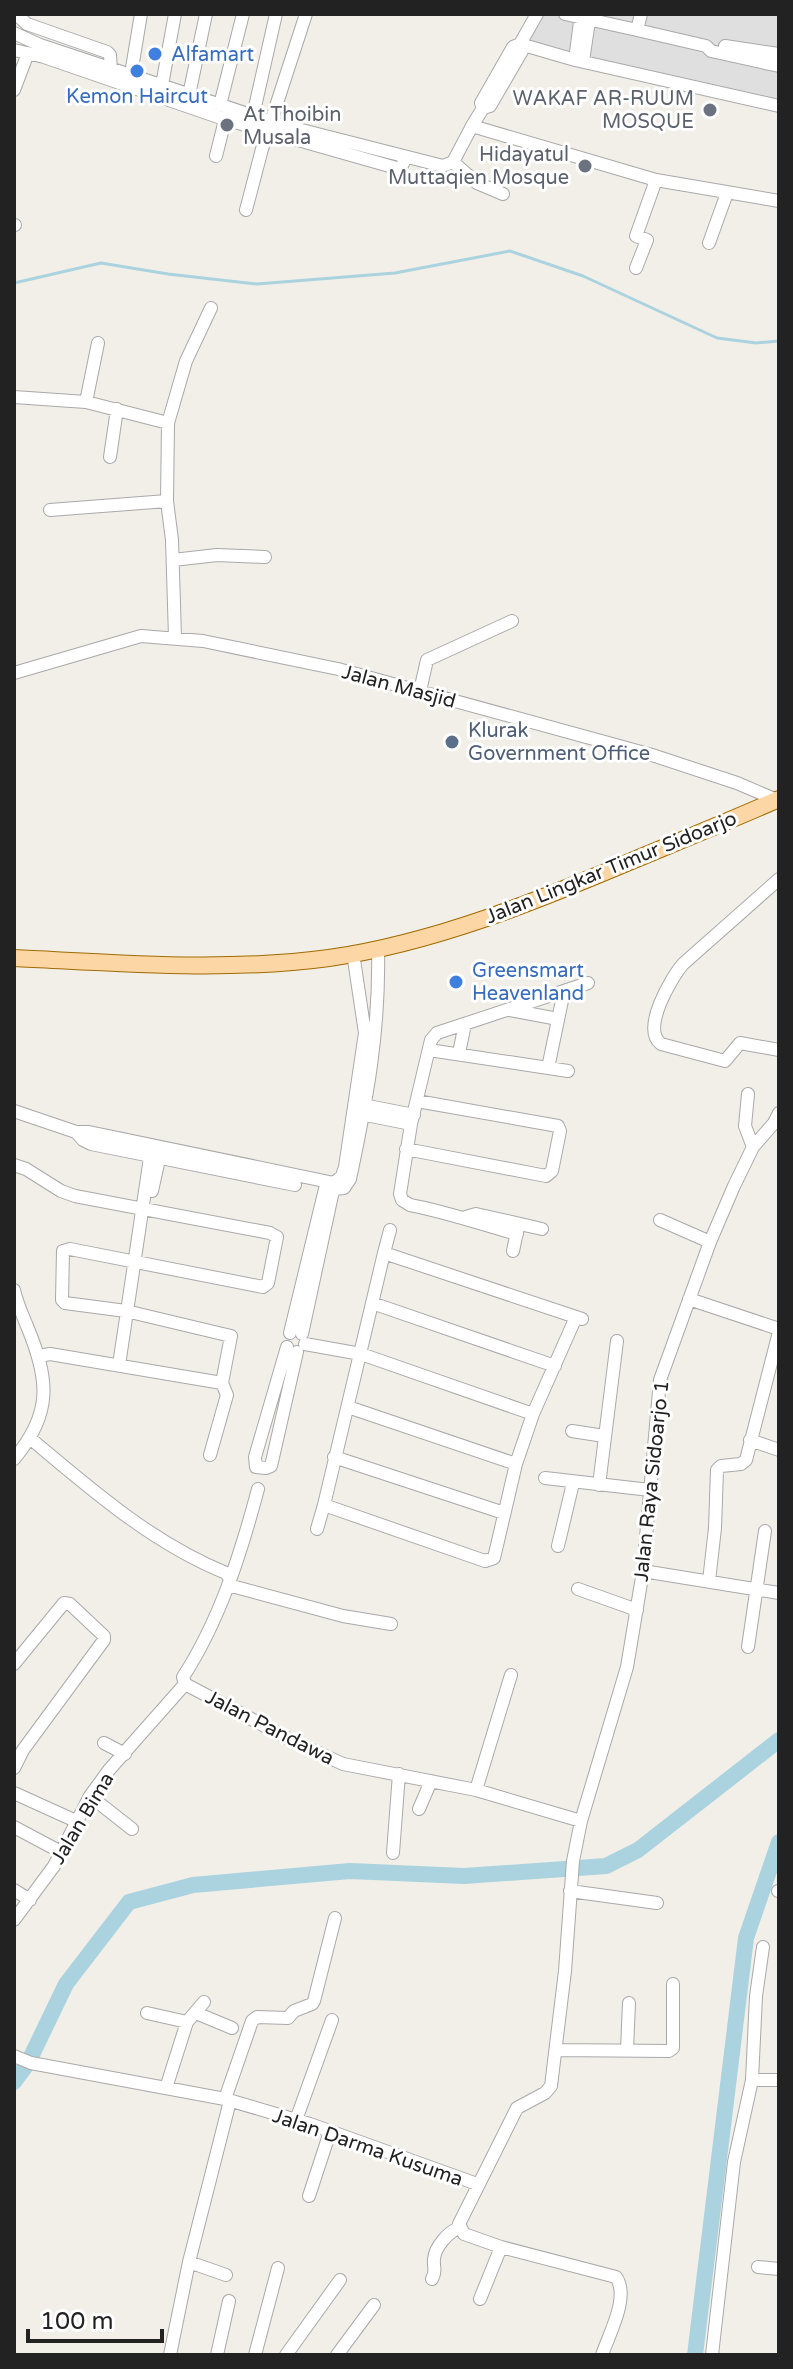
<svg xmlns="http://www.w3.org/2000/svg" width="793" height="2369" font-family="'Varela Round',sans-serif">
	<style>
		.residential { fill: #e0dfdf }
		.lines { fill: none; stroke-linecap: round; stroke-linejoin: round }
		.stream { stroke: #aad3df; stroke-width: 3 }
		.river { stroke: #aad3df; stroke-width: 16 }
		.minor-casing { stroke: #a9a9a9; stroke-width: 14 }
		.major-casing { stroke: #a06b00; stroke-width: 18 }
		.minor { stroke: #fff; stroke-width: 12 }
		.major { stroke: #fcd6a4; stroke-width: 16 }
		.shop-dot { fill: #3f7fe0; stroke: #fff; stroke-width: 3 }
		.worship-dot { fill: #6b7280; stroke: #fff; stroke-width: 3 }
		.service-dot { fill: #5c6f8a; stroke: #fff; stroke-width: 3 }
		.labels { text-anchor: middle; stroke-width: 6; stroke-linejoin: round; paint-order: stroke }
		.shop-label { font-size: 20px; fill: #366cbe; stroke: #fff; text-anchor: start }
		.worship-label { font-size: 20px; fill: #5b616d; stroke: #fff; text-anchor: end }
		.street-label { font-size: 20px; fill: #222; stroke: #fff }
		.service-label { font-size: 20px; fill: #4e5e75; stroke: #fff; text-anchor: start }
	</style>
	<rect width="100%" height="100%" fill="#f2efe9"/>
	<path class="residential" d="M533,14h246v99l-270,-66z"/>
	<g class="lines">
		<path class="stream" d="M14,283l87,-20 67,11 89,10 138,-11 115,-22 73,25 134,62 39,5 23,-2"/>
		<path class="river" d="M14,2082l14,-19 38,-79 63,-82 64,-17 157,-14 114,5 142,-10 32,-16 141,-110
			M695,2355l51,-417 33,-96"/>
		<g class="minor-casing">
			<path id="minor" d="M16,14l11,10 80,28 3,3 1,16
				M565,14l72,16 4,-16
				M637,30l69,16 5,5 68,15
				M14,33l26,12 238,79 165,42 10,-4 19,-36 184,54 123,21
				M520,44l55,16 204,46
				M725,46l54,8
				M14,50l30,7 180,62 176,50 6,-11
				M575,60l6,-46
				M583,61l7,-47
				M131,74l10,-60
				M162,85l13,-71
				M14,90l14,-37
				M189,95l17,-81
				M220,105l23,-91
				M483,108l7,-2 32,-55 -2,-7 17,-30
				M252,120l24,-106
				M472,126l11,-18 -2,-5 32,-56 7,-3
				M216,156l11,-44
				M453,162l24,21 26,11
				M246,210l16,-61 44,-135
				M14,225h1
				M709,243l18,-50
				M636,268l11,-28 -11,-4 20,-56
				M14,397l72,5 82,21
				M86,402l12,-59
				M110,457l7,-48
				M50,510l117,-9
				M173,560l44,-5 48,2
				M175,637l-3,-97 -5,-39 1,-78 18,-62 25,-53
				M14,673l127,-37 62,5 135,28 314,86 85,28 42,18
				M420,691l7,-31 85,-39
				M779,879l-96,85c-12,14 -42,65 -22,80l64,17 15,-18 39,7
				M510,1010l48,9
				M429,1050l139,21
				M459,1053l6,-29
				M548,1068l16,-77
				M748,1094l-3,32 8,21
				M358,1104l56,11
				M14,1111l62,21h13l245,51 8,-7 3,-9 20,-134 -12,-80
				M356,1113l55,11
				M76,1132l7,8 8,4 204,41
				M406,1149l140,27 6,-5 8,-40 -2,-5 -141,-25
				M14,1165l12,4 35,22 14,5 195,37 7,4 -9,46 -5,4 -193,-38 -7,2 -1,49 3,3 61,8 105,25 -9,47
				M325,1190l19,-2 6,-9c17,-80 30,-149 28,-231
				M152,1191l9,-41
				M466,1217l10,-3 66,15
				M660,1220l50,22
				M390,1230l-6,23 198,66
				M517,1234c-36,-10 -70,-22 -107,-29l-8,-5 -2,-6 11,-70 20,-84 6,-7 151,-50
				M513,1251l5,-24
				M384,1253l-60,252 161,56 9,-3 22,-94 17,-50 43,-97
				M14,1290c3,13 8,24 13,36 22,53 26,87 -13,133
				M689,1299l90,30
				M372,1303l183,63
				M290,1333l36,-148
				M302,1334l32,-148
				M305,1344l56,10 172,60
				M287,1347l-32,110 1,10 10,1 5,-2 26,-114
				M39,1356l11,-2 172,29 5,12 -17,60
				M119,1365l32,-214
				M348,1407l168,57
				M572,1431l32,5
				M31,1439c61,51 121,104 195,134l4,6
				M750,1440l29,10
				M334,1457l170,56
				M545,1478l105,12
				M599,1485l18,-144
				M317,1529l7,-24
				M558,1546l15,-63
				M643,1571l136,22
				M709,1581l6,-53 2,-58 4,-4 20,-2 5,-4 33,-128
				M228,1585l115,31 48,8
				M578,1589l59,21
				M748,1647l17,-116
				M14,1664l50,-61 6,1 34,32v4l-81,110 -9,18
				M185,1684l108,57 50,23 133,26 105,31
				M185,1684l-2,-7c37,-57 58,-124 75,-188
				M104,1743l21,11
				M476,1790l35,-115
				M14,1793l64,29
				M90,1796l42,33
				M419,1809l12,-28
				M14,1827l47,25
				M393,1853l6,-79
				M14,1890l16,10
				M570,1891l87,12
				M778,1891h1
				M14,1920l40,-54 36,-70 19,-26 76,-86
				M147,2013l40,9
				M196,2013l36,15
				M556,2050l113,1 4,-3v-64
				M627,2050l2,-47
				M14,2056l17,7 194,36 85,25 167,60
				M752,2080h27
				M166,2088l21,-66 17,-20
				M225,2099l27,-78 5,-4 31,1 6,-7 18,-7 2,-3 21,-83
				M296,2120l36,-100
				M309,2196l21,-64
				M189,2262l37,13
				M758,2267l21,2
				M432,2279c5,-9 1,-11 2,-20 1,-12 14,-27 25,-31
				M480,2299l21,-52
				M170,2355l19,-93 41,-161
				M217,2355l12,-54
				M255,2355l23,-87
				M286,2355l54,-75
				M337,2355l37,-50
				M602,2355c7,-21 28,-58 14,-78l-115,-30 -37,-13 -5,-10 58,-116 28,-15 6,-7 14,-115 8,-110 8,-40 46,-154 16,-96 17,-191 50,-138 24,-56 19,-39 21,-24 5,-10
				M712,2355l22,-193 18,-82 4,-84 7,-49"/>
		</g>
		<g class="major-casing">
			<path id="major" d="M14,958c105,5 211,14 315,0 105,-15 208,-57 305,-98 48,-20 97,-40 145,-61"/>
		</g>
		<use href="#minor" class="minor"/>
		<use href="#major" class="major"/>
	</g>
	<g class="shop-dot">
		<circle cx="155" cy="54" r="8"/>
		<circle cx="137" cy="71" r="8"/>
		<circle cx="456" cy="982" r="8"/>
	</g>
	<g class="worship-dot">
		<circle cx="710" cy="110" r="8"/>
		<circle cx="227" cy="125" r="8"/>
		<circle cx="585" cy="166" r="8"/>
	</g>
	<circle class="service-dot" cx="452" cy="742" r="8"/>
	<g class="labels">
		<g class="shop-label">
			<text x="171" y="61">Alfamart</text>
			<text x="137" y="103" text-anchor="middle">Kemon Haircut</text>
			<text x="472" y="977">Greensmart<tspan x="472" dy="23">Heavenland</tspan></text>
		</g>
		<g class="worship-label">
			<text x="694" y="105">WAKAF AR-RUUM<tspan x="694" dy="23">MOSQUE</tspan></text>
			<text x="243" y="121" text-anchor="start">At Thoibin<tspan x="243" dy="23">Musala</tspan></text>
			<text x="569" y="161">Hidayatul<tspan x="569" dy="23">Muttaqien Mosque</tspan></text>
		</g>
		<g class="street-label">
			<text transform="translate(399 686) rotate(15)" y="7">Jalan Masjid</text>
			<text transform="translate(611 867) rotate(-22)" y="7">Jalan Lingkar Timur Sidoarjo</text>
			<text transform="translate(651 1481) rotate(-84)" y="7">Jalan Raya Sidoarjo 1</text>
			<text transform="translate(270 1727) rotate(27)" y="7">Jalan Pandawa</text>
			<text transform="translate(82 1818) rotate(-59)" y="7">Jalan Bima</text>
			<text transform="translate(368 2147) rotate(19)" y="7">Jalan Darma Kusuma</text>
		</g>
		<g class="service-label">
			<text x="468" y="737">Klurak<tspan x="468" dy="23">Government Office</tspan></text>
		</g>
	</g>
	<rect width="793" height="2369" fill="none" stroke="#222222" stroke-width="32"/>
	<path d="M28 2329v12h134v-12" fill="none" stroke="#222222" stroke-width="4"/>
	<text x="40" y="2329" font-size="24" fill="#222222" stroke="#ffffff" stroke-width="6" paint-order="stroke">100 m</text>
</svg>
